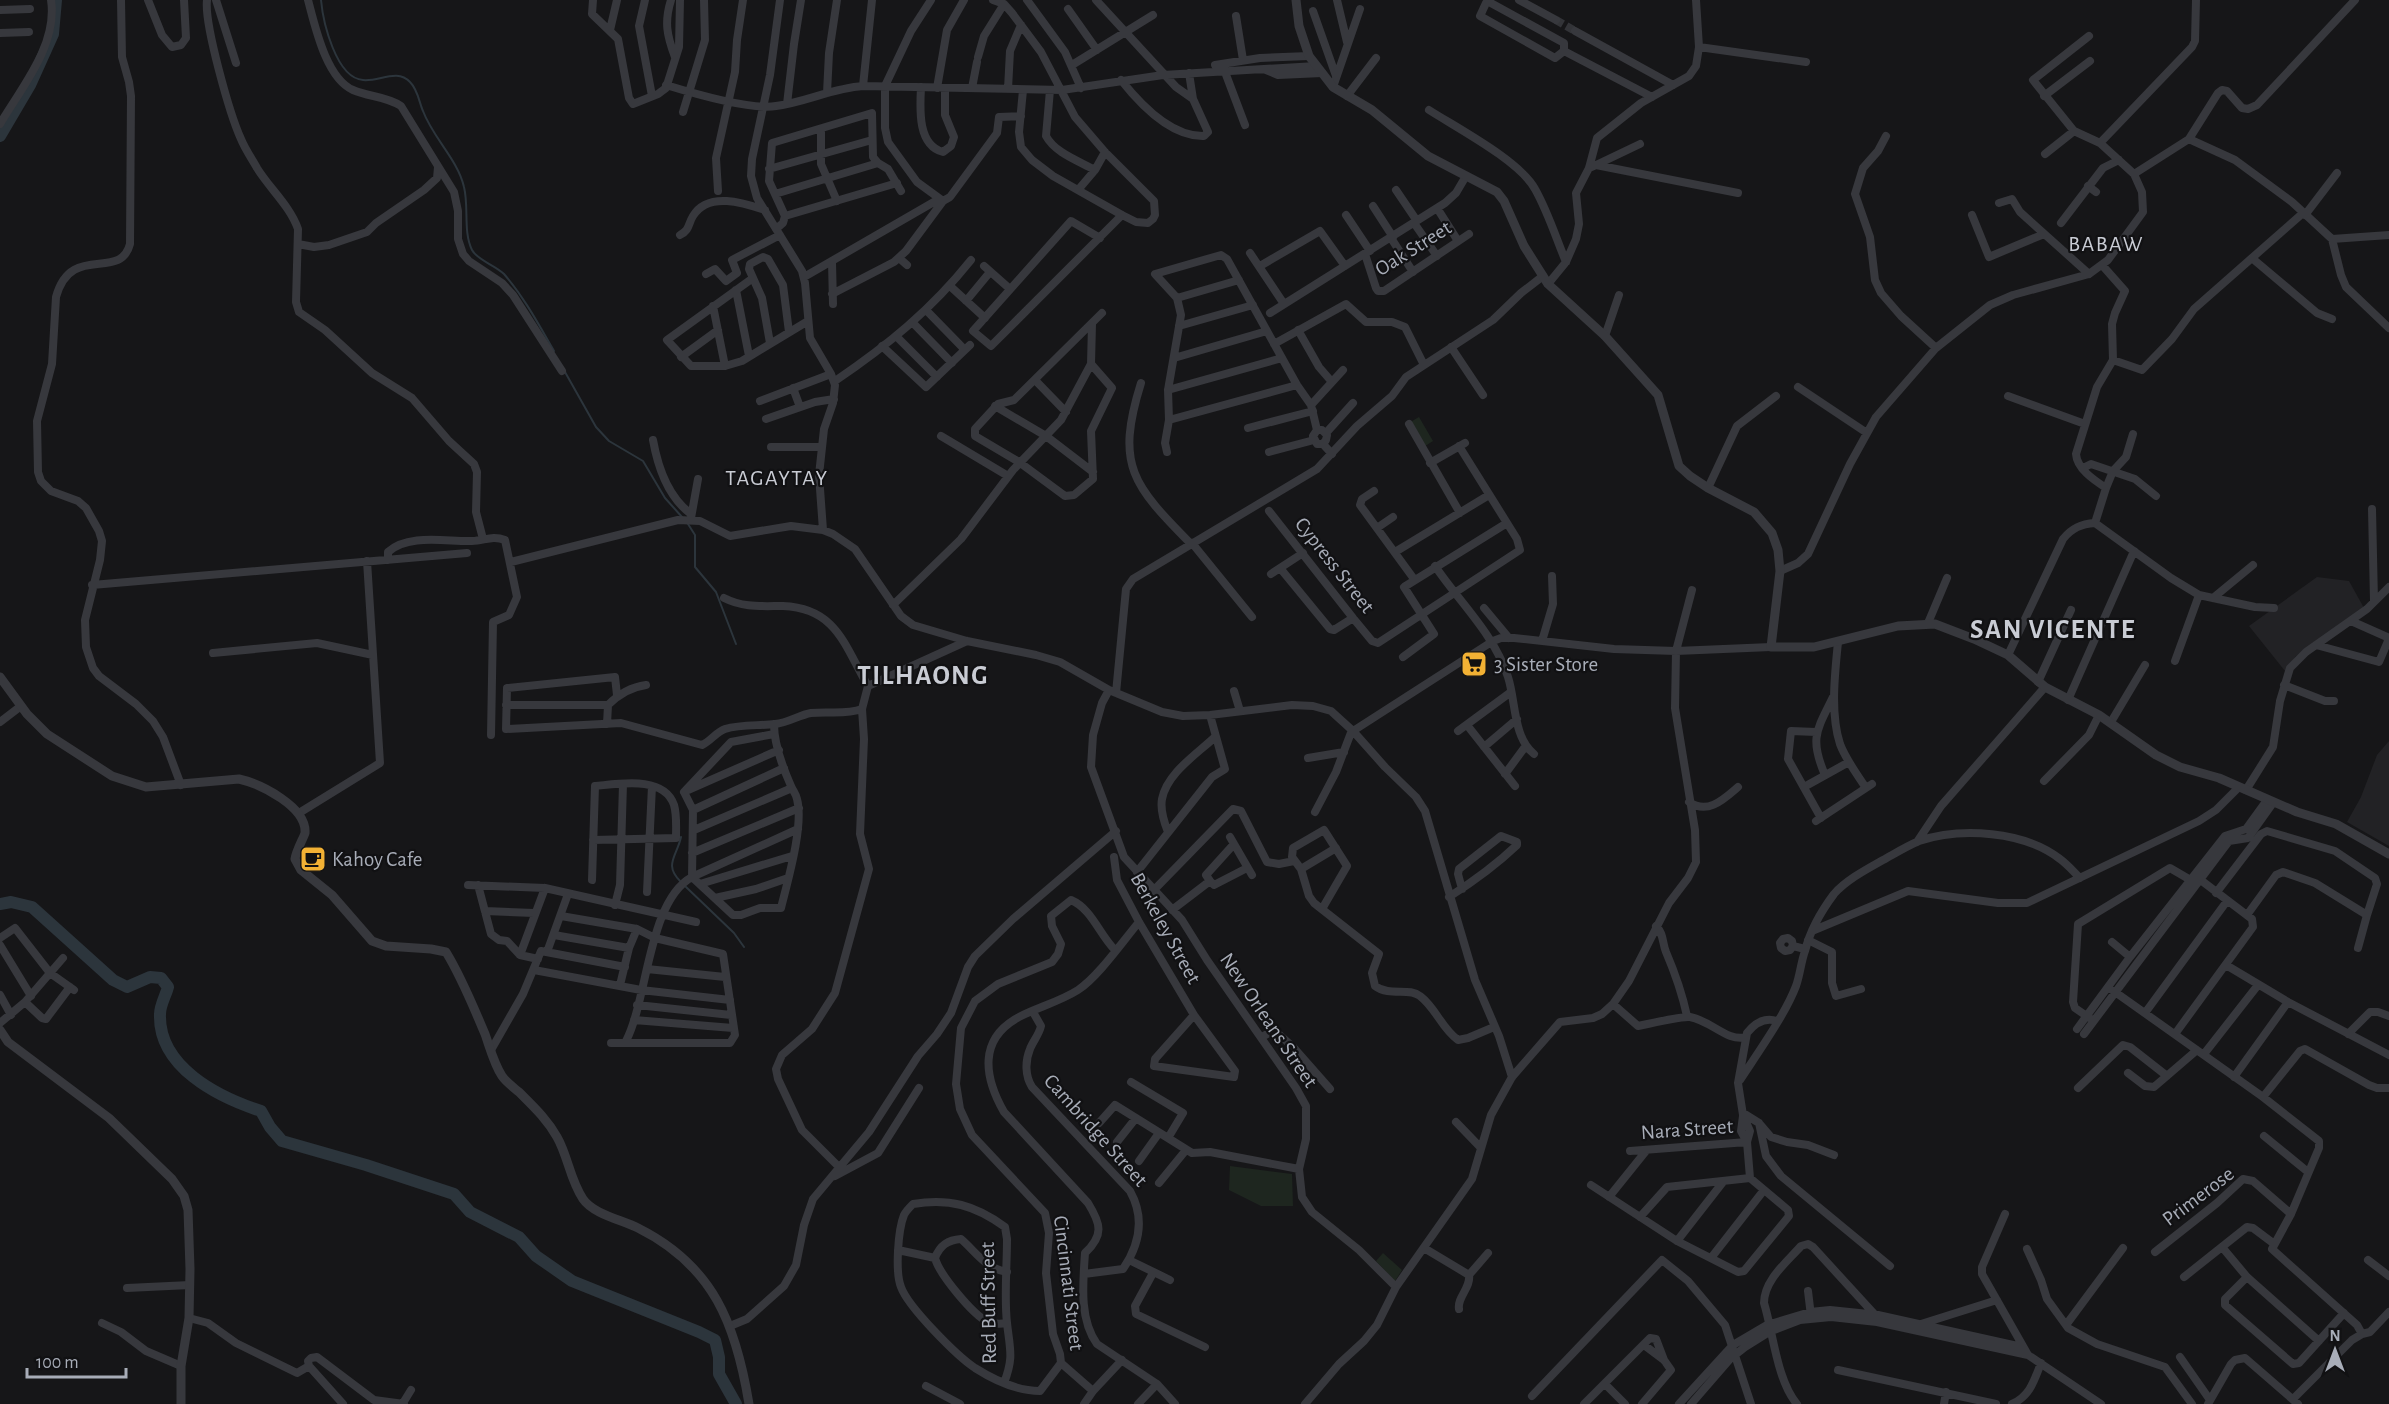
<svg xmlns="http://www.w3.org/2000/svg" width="2389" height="1404" font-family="'Alegreya Sans',sans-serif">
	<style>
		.built { fill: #222225 }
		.green { fill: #1e261f }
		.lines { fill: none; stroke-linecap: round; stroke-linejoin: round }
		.stream { stroke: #2c353c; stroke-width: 2 }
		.river { stroke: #2c353c; stroke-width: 12 }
		.minor-tunnel { stroke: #333438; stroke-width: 8; stroke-dasharray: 8 4; stroke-linecap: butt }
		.minor { stroke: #37383d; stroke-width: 8 }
		.tertiary { stroke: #37383d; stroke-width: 9 }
		.labels { text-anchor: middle; stroke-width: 4.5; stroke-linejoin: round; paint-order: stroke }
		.street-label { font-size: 21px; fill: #a8adb8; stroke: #111113 }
		.poi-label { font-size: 21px; fill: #a8adb8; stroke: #111113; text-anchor: start }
		.neighbourhood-label { font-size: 22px; letter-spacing: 1.5px; fill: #c9ccd4; stroke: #111113 }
		.district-label { font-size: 27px; font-weight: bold; letter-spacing: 1.5px; fill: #c9ccd4; stroke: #111113 }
	</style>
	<rect width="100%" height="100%" fill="#161618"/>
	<path class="built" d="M2317,577l32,4 15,27 -68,48 -11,15 -36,-45z
		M2389,741v105l-42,-24 14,-25 16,-42z"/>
	<path class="green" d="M1419,417l14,24 -11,7 -15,-24z
		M1230,1166l62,8 1,32h-32l-32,-16z
		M1383,1253l19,17 -7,11 -19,-20z"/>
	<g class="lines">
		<path class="stream" d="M321,0c2,22 15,78 42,80 16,2 34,-12 47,2 8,8 9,20 13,29 10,27 35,49 41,76 5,20 -1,45 8,63 5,10 23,15 32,24 20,23 35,51 50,77
			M565,372l31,55 13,14 34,20 22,37 17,19
			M688,524l7,11v32l21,25 20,52
			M681,837c-4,19 -18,28 0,45
			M685,886l49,47 10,14"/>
		<path class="river" d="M0,136l30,-51 23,-51 3,-34
			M0,904l11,-2 21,5 81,73 14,7 23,-10 11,1 7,9c-2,8 -8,18 -8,27 -2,53 58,83 101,97l9,16 12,14 84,24 88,29 16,18 49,25 17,19 36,25 127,51 16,8 4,17v17l17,30"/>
		<path class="minor-tunnel" d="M1556,20l19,11"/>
		<path class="minor" d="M121,0l1,57 7,25 2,14 -1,148c-10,38 -59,-2 -74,53l-4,67 -15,57 1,51 3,9 10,10 27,10 8,7 13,23 3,10 -2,19 -15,60 1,27 7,21 6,8 37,28 17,17 10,16 18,48
			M148,0l14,35 10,12 9,-2 5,-7 -2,-38
			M207,0c-3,24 23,115 34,139 4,10 11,20 16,29 13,21 33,38 41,61l-2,73 3,10 26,18 47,43 40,25 37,43 25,23 3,8 -1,40 7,27
			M216,0l20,63
			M308,0c7,26 18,78 45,90 16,7 33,6 48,16l53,86 4,19v28l5,15 6,7 33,22 11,12 49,76
			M593,0l-1,14 26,25 11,59 4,6 25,-10 8,-6 13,-41 1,-47
			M645,0l-6,26 13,70
			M671,0c-7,22 -4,36 4,57
			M780,0l-10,75 -18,84 -1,17 6,22 45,73 3,12 5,55 21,36 4,11 -2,18 -9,26 -5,46 4,55
			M931,0l-20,31 -26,55v42l3,14 29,40 26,19
			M993,0l11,4 8,9 29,39 34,65 30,35 49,49 1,14 -2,4 -5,4 -12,-1 -14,-7 -69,-39 -21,-16 -11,-13 -2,-15 4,-42
			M1027,0l38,52 16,36
			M1096,0l80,87 17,12
			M1337,0l10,42
			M1519,0l37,20
			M1489,2l75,41v8l-9,7 -75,-42 6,-13z
			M1068,9l29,41
			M0,10l30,-1
			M1313,11l23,65
			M1236,16l7,44
			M610,30l7,-30
			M1575,31l98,54
			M0,33l29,-1
			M1699,47l107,15
			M1564,51l88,46
			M978,57l6,-21 20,-32
			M1072,65l81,-50
			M1215,65l45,-7 49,-2
			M1266,70l12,5 44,-2
			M1225,72l20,53
			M1121,80c19,24 50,57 83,56l4,-4 -15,-33 -4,-26
			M666,85c26,8 85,25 110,21 30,-4 57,-18 87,-20l199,4 101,-15 153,-9
			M863,86l9,-86
			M921,87c-1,21 -4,58 22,65l8,-6 3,-9 -9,-22v-27
			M1333,87l27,-78
			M937,88l10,-58 17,-30
			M972,88l5,-26
			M1008,89l2,-38 11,-26
			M1050,90l-4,46c9,17 33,25 49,34
			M827,93l2,-40 8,-53
			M1347,96l29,-38
			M2044,96l46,-35
			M787,104l7,-60 7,-44
			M1429,110c28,18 91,51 106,79 13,23 21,49 31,73
			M683,112l22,-72 -1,-40
			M0,124c21,-36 58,-79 51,-124
			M821,129v35l16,37
			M1886,136l-8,15 -15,17 -8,26 15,43 5,43 6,13 20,23 35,32
			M2189,139l46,21 57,42 40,37 57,-4
			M2100,143l92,-96 3,-6 1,-41
			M2045,154l29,-23
			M1596,165l44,-21
			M1589,168l7,-3 142,28
			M769,169l103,-29
			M2134,174l55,-35 29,-46 4,-3 5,1 15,17 6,1 9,-4 98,-105
			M2088,186l8,6
			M1078,190l17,-20 10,-18
			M1396,190l21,31
			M718,191l-2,-33 19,-86 2,-32 6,-40
			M775,194l103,-31
			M1999,203l13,-4 8,13 69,62
			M1373,206l20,31
			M1437,208l21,33
			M1346,215l24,36
			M1972,215l17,42 55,-23
			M2305,215l32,-42
			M785,216l112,-33
			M1414,223l23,33
			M2061,223l42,-55 16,-8
			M776,229l7,-6 2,-7 -16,-35 3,-38 100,-30 1,44 5,6 10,6 13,22
			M680,235c10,-5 8,-11 13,-19 15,-25 51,-13 72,-6
			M1100,238l-29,-17 -98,110 18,15 131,-131
			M1391,238l22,34
			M2332,239l9,36 5,12 43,41
			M298,244l16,3 15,-2 38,-13 9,-9 48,-33 13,-12 1,-11
			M1250,253l34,51
			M1365,254l11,34 2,3h6l85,-57
			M899,258l8,7
			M2253,259l64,54 15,6
			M832,262l1,42
			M2102,265l23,26 -10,22 -3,11 1,36
			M984,266l26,23
			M1260,266l60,-35 25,35
			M706,274l9,-5 11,12 11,-8 -5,-13 48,-25
			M804,277l135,-78
			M753,278l-86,62 24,26h34l17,-5 66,-40
			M1548,284l18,-22 10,-23 3,-15 -3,-31 13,-25 8,-30 44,-35 48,-27 7,-10 3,-19 -3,-47
			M950,286l35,32
			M736,290l13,66
			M832,294l62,-32 12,-11 37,-50 7,-4 47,-64 2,-16 22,-1
			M1177,298l62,-18
			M966,301l24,-29
			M713,306l12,60
			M926,310l39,40
			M1270,313l175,-110 11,-10 10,-17
			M913,323l39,40
			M1179,326l74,-21
			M1298,330l21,37 13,15
			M1605,336l14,-41
			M897,337l40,40
			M770,343l-8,-45 -13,-29 1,-5 13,-7 5,2 15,26 6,47
			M1274,344l72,-40 20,18h26l13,5 19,38
			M882,346l44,41 44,-42
			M1451,347l32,48
			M681,357l37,-27
			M1174,358l93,-27
			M1091,364l21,24 -21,43 2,48 -19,16 -9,1 -46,-34 -44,-26v-7l23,-25 16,-4 88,-87
			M1035,380l31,32
			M835,381c53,-36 96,-71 136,-121
			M1141,383c-26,83 -8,102 50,161
			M1798,387l69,46
			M793,388l7,19
			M1168,390l114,-32
			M2008,396l77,28
			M760,401l71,-27
			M1311,405l32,-35
			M995,406l51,30 47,36
			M766,419l49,-17 19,-3
			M1169,420l128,-35
			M1409,424l51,89
			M1248,428l65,-17
			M1326,433l27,-30
			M941,436l67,40
			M653,440c5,28 15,57 38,74
			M1323,444l3,-4 1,-5 -5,-5h-5l-4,6 4,8h6l9,10
			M771,447h50
			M1167,452l-2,-9 4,-23 -1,-30 13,-75 -4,-17 -22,-24 66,-19 6,4 70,126 14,20 6,25
			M1269,452l45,-12
			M1430,463l35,-20
			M2083,468l8,-4 44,15 21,17
			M1708,488l29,-62 39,-30
			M2106,488c-12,-8 -29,-19 -30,-34l21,-67 16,-27 29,10 30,-31 22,-30 109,-96
			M1374,491l-12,8 -2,6 54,74
			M2372,509l2,92
			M1269,511l84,107 19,23 6,2 142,-93 -3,-11 -58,-93
			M691,518l7,-39
			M2095,523l11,-35 7,-17 13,-14 7,-23
			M1377,528l16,-11
			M1192,543l60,74
			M1395,552l94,-57
			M388,560v-8c20,-19 60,-10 84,-11 12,0 20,-6 33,-1l12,57 -8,18 -16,7 -2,113
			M511,562l167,-42 22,1 30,15 61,-10 32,4 10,4 22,15 46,67 12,9 54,16 69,14 24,7 49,28 53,22 21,4 27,-1 82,-10 21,1 18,5 22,20 32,36 31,30 9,14 50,169 24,56 13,41
			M1435,566c25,37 59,68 73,111 8,25 5,60 26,77
			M1280,568l50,61 4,1 19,-12
			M1780,571l18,-8 10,-9 42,-90 26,-47 60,-69 54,-43 23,-10 76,-21 19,-14 35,-48 -1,-20 -8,-18 -34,-31 -26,-12 -41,-51 56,-44
			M1271,574l32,-21
			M92,585l375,-32
			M724,598c20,10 37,8 59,8 54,2 62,41 85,80l-6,23 2,30 -4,95 9,35 -34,124 -23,36 -30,26 -6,14 2,10 24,51 37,37
			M2213,598l40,-33
			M893,605l68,-66 52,-69 48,-50 30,-56 1,-40
			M1484,608l25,30
			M1928,623l19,-45
			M1542,641l11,-37 -1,-28
			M1838,642c-3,31 -8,71 2,102 6,16 17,30 26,44
			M2316,645l63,17 9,-21 -1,-4 -36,-16
			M213,653l104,-10 56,12
			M2008,655l55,-116c9,-11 18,-15 32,-16l76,55 28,17 56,12 19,1
			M1403,657l31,-23 -30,-47 103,-64
			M2175,661l24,-66
			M2038,682l33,-72
			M2284,685l41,16h9
			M868,686l99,-45
			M1109,690l-7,13 -9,32 -2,32 33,90 58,63 25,40 89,128 10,18v33l-7,30 3,28 10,15 47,38 37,37 -19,38 -13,16 -25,23 -34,40
			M1234,691l6,20
			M1116,693l10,-104 7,-10 184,-110 40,-43 35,-30 14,-19 87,-57 28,-27 22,-17
			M617,695l-2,-18 -108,11 -1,41 115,-6 81,22c9,-4 14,-13 23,-16 16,-5 34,-3 50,-5 13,-1 24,-9 36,-11 18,-2 34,2 51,-4
			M2068,700l66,-149
			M506,705h102
			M0,722l21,-16
			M2111,722l34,-57
			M607,724l1,-19c11,-11 23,-18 38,-20
			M1467,725l48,61
			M1353,731l140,-90 8,-3h13l100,11 62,2 95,-4
			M1458,731l53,-39
			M1816,732l-25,-1 -3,28 33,59
			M1484,747l33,-28
			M1308,758l36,-6
			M1505,774l20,-27
			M1825,775c-16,-37 -8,-45 8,-78
			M2044,781l45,-46 10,-20
			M1804,787l45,-25
			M688,790l91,-40
			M2246,790l27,-43 7,-46 10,-33 16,-16 61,-43 22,-22
			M684,792l9,18 -1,67 41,38h8l19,-7h21c7,-28 23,-83 16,-109 -1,-5 -4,-8 -6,-13 -8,-18 -17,-41 -17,-62
			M684,792l47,-50 43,-8
			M1689,802c19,13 35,-3 49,-15
			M693,810l91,-42
			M1315,812l21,-40 16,-42
			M299,813l81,-50 -13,-202
			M1816,821l56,-37
			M694,830l98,-42
			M1168,832c-4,-10 -8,-22 -6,-33 5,-26 35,-45 53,-62
			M1230,837l22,38
			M1917,842l24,-36 104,-119
			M692,853l107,-45
			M1114,857l3,23 22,42 55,93 41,56 -1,6 -80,-11 1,-7 39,-44
			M1301,869l35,-21
			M1137,872l75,-95 13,-8 -15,-54
			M592,880l3,-94c23,-2 69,-11 79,19 3,10 2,22 2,33l-83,2
			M1210,881l-4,-6 28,-31
			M700,884l92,-28
			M468,885l77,3 151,34
			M478,885l13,49 8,6 8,1 13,14 18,4
			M1153,891l80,-82 8,2 26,51 12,2 15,-3
			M647,892l5,-106
			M2216,893l45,-59 6,-3 68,20 40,27 2,6 -10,31
			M1449,897c25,-16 47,-32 68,-52v-3l-16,-6 -42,33 -1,5 4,15
			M715,898l41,-9 32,-11
			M615,905l5,-20 3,-101
			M1322,909l25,-43 -23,-36 -31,18 -1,9 9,12 8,27 5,7 65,51 -7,19 3,13c15,11 34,1 45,10 16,12 22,33 38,44l10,-2 26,-11
			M1172,910l38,-29 4,4 33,-17
			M485,911l49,2
			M2247,915l29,-40 7,-3 32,11 52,32 -9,33
			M561,916l76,13 18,9 68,16 12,81 -5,8h-119
			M1139,922c-16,19 -41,55 -61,68 -19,12 -40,17 -59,27 -41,22 -35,60 -15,95l84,91c13,21 16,32 -3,50 -2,30 -6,66 12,91l60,40 18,20
			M1656,926c8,8 6,16 10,26 9,21 16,41 21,64
			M1812,931l96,-40 90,12h29l172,-82 17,-11 23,-23
			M554,935l75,13
			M0,938l15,-10 35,45 24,17
			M1808,940l24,12v31l4,13 25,-7
			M2112,942l18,15
			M0,945l31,51
			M1793,946l-3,4 -5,1 -4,-3 -1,-5 3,-4 5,-1 4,3 1,5 12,3
			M547,952l21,-58
			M520,955l25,-67
			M2226,965l62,37 101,53
			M647,969l78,8
			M534,970l107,20 89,10
			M620,985l9,-37 8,-19
			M2108,987l155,110 56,44v7l-28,66 -19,35 85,76 5,9 8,-2 19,-20
			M0,995l11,20
			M25,1002l17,16 4,1 24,-32
			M1613,1004l25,22c9,-2 45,-10 52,-9 22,4 37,25 56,20
			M637,1005l94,10
			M1033,1012l8,14c-2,9 -8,15 -11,23 -5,12 -5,27 2,38l98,104c15,27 10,53 -7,78l-39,5
			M2145,1013l82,-112
			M2091,1019l-16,-11 -2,-6 5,-78 92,-56 24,14
			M634,1020l99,8
			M0,1023l25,-21 38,-44
			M2077,1029l53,-72 95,-121 21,-7 21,-29
			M2084,1034l145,-193 19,-3 25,-35
			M2175,1034l78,-107 -1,-8 -54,-41
			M2348,1034l22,-22h8l11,4
			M1262,1037l12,-7 19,17 37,42
			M626,1041c22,-42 22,-140 66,-164l106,-48
			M491,1050l32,-56 18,-43 84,16
			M2204,1054l54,-69
			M2128,1073l17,13 9,1 43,-37
			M2234,1077l54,-75
			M1740,1080c17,-26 45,-65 56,-94 4,-11 5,-24 9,-35 5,-20 17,-41 29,-57 12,-14 33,-25 49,-34 11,-6 24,-14 36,-19 42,-14 105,-10 141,18 7,5 13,12 20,19
			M1131,1082l52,31 -15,25
			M2078,1088l45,-43 7,2 37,29
			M2263,1097l37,-46 5,-2 64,36 8,3h12
			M1743,1113l16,10 12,14 16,5 21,3 26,10
			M1743,1116l-2,15 6,11
			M1456,1122l25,26
			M1099,1123l16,-18 77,48 18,-1 89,17
			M1759,1123l7,33 15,20 109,90
			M2264,1136l44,36
			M1117,1142l19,-24
			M1630,1151l117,-9
			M1139,1161l20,-28
			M835,1176l43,-23 41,-65
			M1159,1183l27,-33
			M1591,1185l86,56 61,31 6,-1 45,-55 -1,-6 -38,-32 -3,-36 3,-11 -7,-16 -5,-32 9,-50c8,-10 18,-16 30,-12
			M1609,1197l37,-46
			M2005,1214l-23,53v7l46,81 73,49
			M1640,1217l27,-30 83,-9
			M1677,1241l46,-59
			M2222,1247l25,30 72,64
			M1424,1248l45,27 19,-22
			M2027,1249l14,31 6,19 21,29 29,16 68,23 27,37
			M898,1250l37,8
			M2155,1252l62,-49 26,-24 10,2 38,33
			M1711,1258l53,-68
			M1129,1260l41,20
			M2368,1260l21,16
			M1007,1272c-22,-4 -30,-19 -46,-33 -13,1 -21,6 -26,19 4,16 38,57 53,64 6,2 13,2 19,1
			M1153,1273l-18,33 1,8 69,33
			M2184,1277l63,-50 6,1 20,15
			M2247,1277l-22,22v6l68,59 6,-1 45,-50
			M1396,1287l76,-108 19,-64 21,-38 48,-55 33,-4 9,-4 11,-10 16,-23 40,-78 19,-25 8,-16 -1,-32 -20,-122 1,-57 16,-61
			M127,1288l63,-3
			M1808,1291l3,25
			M1459,1309c-2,-12 12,-21 10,-34
			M189,1318l19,5 28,20 61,30 12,-7 -1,-5 3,-3 6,-1 57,43 30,4
			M102,1323l19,9 25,19 35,15
			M1921,1324l76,-24
			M2066,1325l57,-77
			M730,1326l17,-7 37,-33 12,-21 8,-40 9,-26 56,-67 49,-76 19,-22 14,-21 17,-46 7,-11 38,-37 103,-88
			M2180,1357l30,43
			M309,1366l34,38
			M1838,1370l158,34
			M1004,1383c10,-26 6,-33 3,-60 -3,-27 0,-56 0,-84l-2,-12c-30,-22 -56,-29 -92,-23 -3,3 -7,7 -9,11 -6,15 -9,57 -3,72 7,20 56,69 74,81 19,12 43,23 65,23l21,-28
			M1605,1384l20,20
			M926,1386l34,18
			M1093,1391l-32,-28 -1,-9 -7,-20 -7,-61 3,-40 -4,-20 -73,-78 -12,-26 -4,-25 5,-56 14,-27 23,-17 54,-22 6,-8 3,-10 -9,-18 -1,-10 20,-16c21,9 28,34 44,50
			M1532,1396l130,-136 26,21 37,44 26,79
			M2293,1399l59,-59 10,-6
			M403,1403l8,-13
			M1084,1404l9,-13 29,-31
			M1138,1404l19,-20
			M1584,1404l66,-66 6,1 8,21
			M1642,1404l29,-34 -7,-10 -20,-15
			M1679,1404l54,-59 34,-20 43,-13 20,-2 48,5 144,32
			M1691,1404l40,-46 14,-11 24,-15 31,-12 31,-3 46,5 151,33
			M1797,1404c-20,-23 -24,-72 -33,-101 0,-23 23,-41 37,-57l7,-2 5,3 64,70
			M1944,1404l2,-12
			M2012,1404c18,-8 22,-23 29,-41
			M2208,1404l23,-40 4,-4 10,-2 53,46"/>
		<path class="tertiary" d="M1296,0l3,26 10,30 24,31 39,23 56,46 69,36 7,9 20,45 24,38 57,52 53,59 21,71 11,10 18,12 46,24 18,21 6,17 2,21 -9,76h43l84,-21 37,-2 39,15 34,16 37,32 54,28 57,40 24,12 39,11 78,34 39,12 53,30
			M0,677l27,37 20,20 65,42 34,11 93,-8c22,5 68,28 66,54 -1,4 -9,18 -10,26l6,11 31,25 40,46 14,5 45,3 15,3c16,26 27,54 39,82 5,14 9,30 17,42 4,6 11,11 17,16 14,14 28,27 38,45 11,19 13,43 26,62 10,15 39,21 55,29 76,38 98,97 111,176
			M0,1030l8,12 101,76 63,61 12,17 4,14 2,59 -1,49 -8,48v38"/>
	</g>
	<defs>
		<g id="supermarket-square" transform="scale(1.35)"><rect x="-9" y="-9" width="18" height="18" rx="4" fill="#f2b134" stroke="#111113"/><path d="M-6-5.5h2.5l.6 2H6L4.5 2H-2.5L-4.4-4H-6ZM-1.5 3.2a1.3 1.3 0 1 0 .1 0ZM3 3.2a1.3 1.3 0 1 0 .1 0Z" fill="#111"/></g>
		<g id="cafe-square" transform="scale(1.35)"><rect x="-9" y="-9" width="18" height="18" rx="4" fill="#f2b134" stroke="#111113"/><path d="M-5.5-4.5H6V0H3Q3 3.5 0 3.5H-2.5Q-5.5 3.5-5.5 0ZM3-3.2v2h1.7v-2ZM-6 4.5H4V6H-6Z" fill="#111"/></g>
	</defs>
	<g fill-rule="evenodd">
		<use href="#supermarket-square" x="1474" y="664"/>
		<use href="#cafe-square" x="313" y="859"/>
	</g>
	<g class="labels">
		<g class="street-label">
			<text transform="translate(1413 248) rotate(-32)" y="7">Oak Street</text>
			<text transform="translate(1335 565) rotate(52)" y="7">Cypress Street</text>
			<text transform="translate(1166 928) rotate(61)" y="7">Berkeley Street</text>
			<text transform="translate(1269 1020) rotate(56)" y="7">New Orleans Street</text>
			<text transform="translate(1687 1129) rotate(-4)" y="7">Nara Street</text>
			<text transform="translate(1096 1130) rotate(48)" y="7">Cambridge Street</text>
			<text transform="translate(2198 1196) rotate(-37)" y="7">Primerose</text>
			<text transform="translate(1069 1283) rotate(83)" y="7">Cincinnati Street</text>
			<text transform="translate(988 1303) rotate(-91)" y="7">Red Buff Street</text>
		</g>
		<g class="poi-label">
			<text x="1494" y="671">3 Sister Store</text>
			<text x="332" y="866">Kahoy Cafe</text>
		</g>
		<g class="neighbourhood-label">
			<text x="2106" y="251">BABAW</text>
			<text x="777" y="485">TAGAYTAY</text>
		</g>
		<g class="district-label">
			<text x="2053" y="638">SAN VICENTE</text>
			<text x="923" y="684">TILHAONG</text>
		</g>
	</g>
	<g transform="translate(2335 1350)" stroke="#111113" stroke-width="4.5" paint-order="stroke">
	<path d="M0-4.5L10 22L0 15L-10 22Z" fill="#a8adb8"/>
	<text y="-9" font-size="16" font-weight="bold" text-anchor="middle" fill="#a8adb8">N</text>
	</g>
	<path d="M27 1368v9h99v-9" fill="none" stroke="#a8adb8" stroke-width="3"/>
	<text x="36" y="1368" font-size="18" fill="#a8adb8" stroke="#111113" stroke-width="4.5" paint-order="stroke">100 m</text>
</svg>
